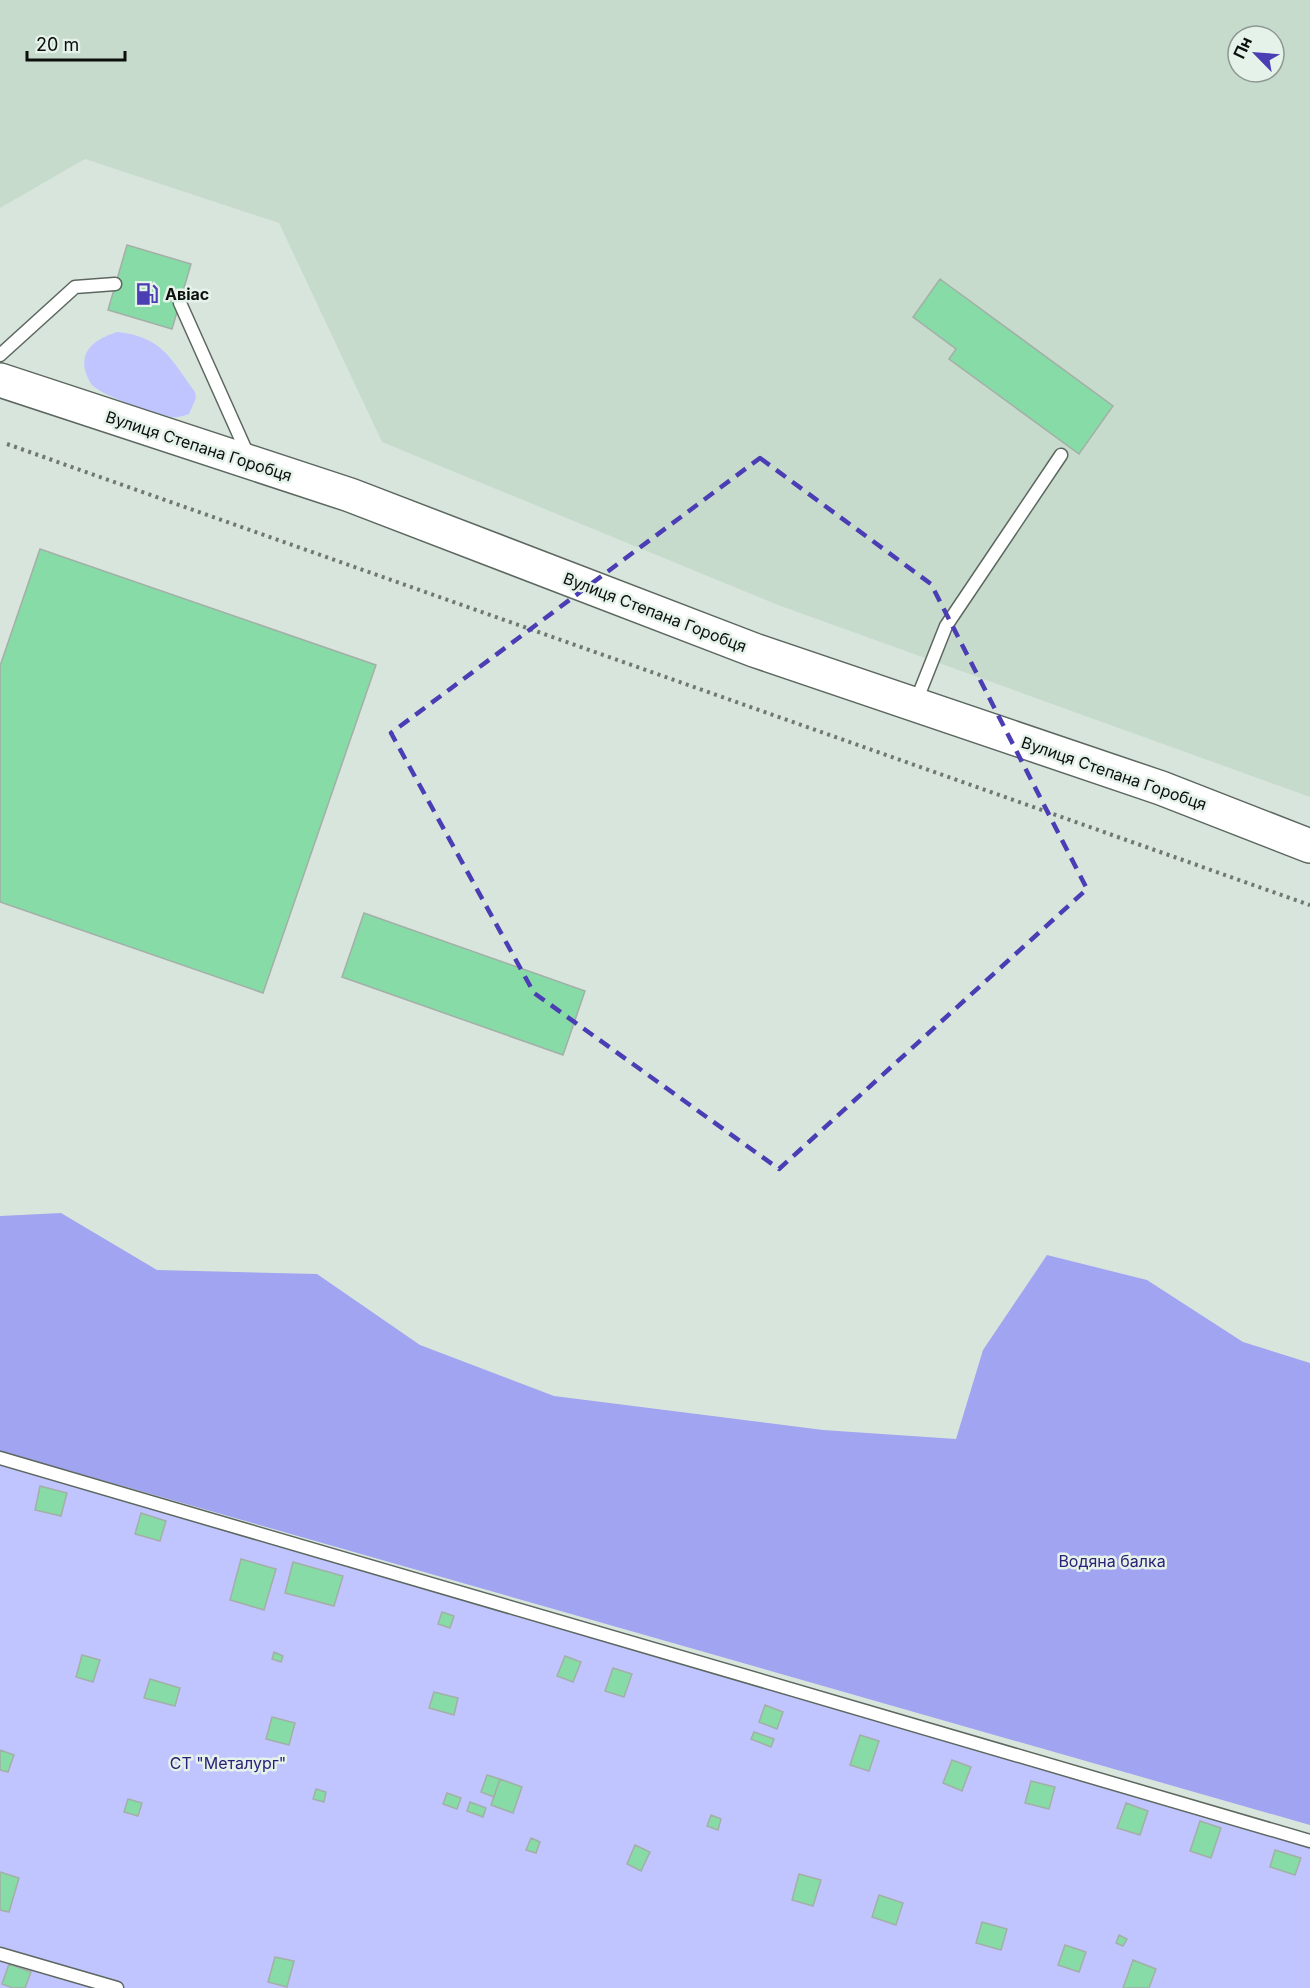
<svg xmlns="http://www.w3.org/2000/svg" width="1310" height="1988" font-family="Inter,sans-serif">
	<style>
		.built { fill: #c7dbcd; fill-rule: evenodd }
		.green { fill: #c1c5ff }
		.forest { fill: #a1a4f1 }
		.building { fill: #86dba7; stroke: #a3afa7; stroke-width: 1.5 }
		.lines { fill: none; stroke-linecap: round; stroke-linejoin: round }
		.lane-casing { stroke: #5c675f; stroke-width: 15 }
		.secondary-casing { stroke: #5c675f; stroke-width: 36 }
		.path { stroke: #707872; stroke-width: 4; stroke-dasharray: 3 4.5; stroke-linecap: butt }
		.lane { stroke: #fff; stroke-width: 12 }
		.secondary { stroke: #fff; stroke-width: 33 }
		.marked { fill: none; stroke: #4b3eb4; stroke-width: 4.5; stroke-dasharray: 12 8; stroke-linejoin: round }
		.labels { text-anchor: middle; stroke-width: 5; stroke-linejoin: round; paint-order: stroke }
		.poi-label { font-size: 16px; font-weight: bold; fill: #0c100d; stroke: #e5f2ea; text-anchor: start }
		.street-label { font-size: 16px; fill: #0c100d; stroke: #e5f2ea }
		.park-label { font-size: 16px; fill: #2c2077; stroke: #e5f2ea }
	</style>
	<rect width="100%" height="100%" fill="#d8e5dc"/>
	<path class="built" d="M0,0h1310v797l-532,-192 -396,-163 -103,-219 -194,-64 -85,49zM1238,36h36v36h-36z"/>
	<path class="green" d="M117,332c46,5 53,26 78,60l1,6 -7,16c-6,2 -12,4 -18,3 -17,-4 -66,-20 -78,-31 -4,-4 -6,-10 -8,-16 -5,-22 14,-32 32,-38z
		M0,1462l1310,385v141h-1310z"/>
	<path class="forest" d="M61,1213l96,57 160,4 103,71 134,51 269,34 133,9 27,-89 64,-95 100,25 96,62 67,21v462l-1310,-374v-235z"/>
	<path class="building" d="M127,245l64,19 -19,65 -64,-19z
		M940,279l173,127 -34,48 -130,-95 7,-10 -43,-32z
		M40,549l336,116 -113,328 -263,-91v-236z
		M364,913l221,78 -22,64 -221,-78z
		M40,1486l27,7 -6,23 -26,-6z
		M141,1513l25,8 -6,20 -25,-7z
		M241,1559l35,10 -12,41 -34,-10z
		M293,1562l50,14 -9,30 -49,-13z
		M442,1612l12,4 -4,12 -12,-4z
		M274,1652l9,4 -2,6 -9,-3z
		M82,1655l18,5 -7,22 -17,-5z
		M565,1656l16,6 -8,20 -16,-6z
		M613,1668l19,6 -8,23 -19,-6z
		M150,1679l30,9 -5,18 -31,-8z
		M434,1692l24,6 -4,17 -25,-7z
		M765,1705l18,7 -6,17 -18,-7z
		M272,1717l23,6 -6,22 -23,-6z
		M754,1732l20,7 -3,8 -20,-8z
		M860,1735l19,6 -10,30 -19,-6z
		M0,1750l14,5 -6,17 -8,-2z
		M952,1760l19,7 -9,24 -19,-8z
		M487,1775l13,4 -6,18 -13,-5z
		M500,1779l22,8 -9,26 -22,-8z
		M1031,1781l24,6 -6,22 -24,-6z
		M316,1789l10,3 -2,10 -11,-3z
		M447,1793l14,5 -4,11 -14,-5z
		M128,1799l14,4 -4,13 -14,-4z
		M470,1802l16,6 -3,9 -16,-6z
		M1126,1803l22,8 -8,24 -23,-7z
		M711,1815l10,4 -3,11 -11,-4z
		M1200,1821l21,7 -10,30 -21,-7z
		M531,1838l9,4 -4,11 -10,-3z
		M635,1845l15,7 -9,19 -14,-7z
		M1275,1850l26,8 -6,17 -25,-8z
		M0,1872l19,6 -10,34 -9,-2z
		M799,1874l22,6 -8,26 -21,-6z
		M879,1895l24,8 -7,22 -24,-8z
		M982,1922l25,7 -6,21 -25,-7z
		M1119,1935l8,4 -4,7 -7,-3z
		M1065,1945l21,7 -7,20 -21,-7z
		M275,1957l19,4 -7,26 -19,-5z
		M1133,1960l23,9 -7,19h-26z
		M9,1964l22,8 -6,16h-12l-11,-4z"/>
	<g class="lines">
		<g class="lane-casing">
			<path id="lane" d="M180,303l68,152
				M0,355l75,-68 40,-3
				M915,704l31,-78 115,-171
				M0,1458l1310,383
				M0,1954l117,34"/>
		</g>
		<g class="secondary-casing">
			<path id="secondary" d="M0,380l350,115 404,155 407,138 149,58"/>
		</g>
		<path class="path" d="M7,444l1303,461"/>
		<use href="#lane" class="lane"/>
		<use href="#secondary" class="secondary"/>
	</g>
	<path class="marked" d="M760,458l171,126 156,305 -308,280 -245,-176 -143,-260z"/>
	<defs>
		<g id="fuel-bare" transform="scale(1.8)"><path d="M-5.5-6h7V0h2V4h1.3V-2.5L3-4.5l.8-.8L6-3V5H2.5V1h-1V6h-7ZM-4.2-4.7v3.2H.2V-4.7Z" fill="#4b3eb4" stroke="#e5f2ea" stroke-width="2.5" paint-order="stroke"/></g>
	</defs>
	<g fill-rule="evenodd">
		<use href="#fuel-bare" x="147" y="294"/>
	</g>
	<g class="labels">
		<g class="poi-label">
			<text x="165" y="300">Авіас</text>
		</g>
		<g class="street-label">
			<text transform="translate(199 446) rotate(18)" y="6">Вулиця Степана Горобця</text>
			<text transform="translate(655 612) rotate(21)" y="6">Вулиця Степана Горобця</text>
			<text transform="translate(1114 773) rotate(19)" y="6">Вулиця Степана Горобця</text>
		</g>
		<g class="park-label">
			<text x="1112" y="1567">Водяна балка</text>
			<text x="228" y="1769">СТ "Металург"</text>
		</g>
	</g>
	<g transform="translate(1256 54) rotate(295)"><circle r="28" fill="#e5f2ea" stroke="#8e9892" stroke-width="1.5"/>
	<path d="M0-4.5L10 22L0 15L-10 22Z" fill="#4b3eb4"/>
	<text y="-9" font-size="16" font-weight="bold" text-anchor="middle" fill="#0c100d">Пн</text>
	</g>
	<path d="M27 51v9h98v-9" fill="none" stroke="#0c100d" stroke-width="3"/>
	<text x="36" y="51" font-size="18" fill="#0c100d" stroke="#e5f2ea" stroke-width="4.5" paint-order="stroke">20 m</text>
</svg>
